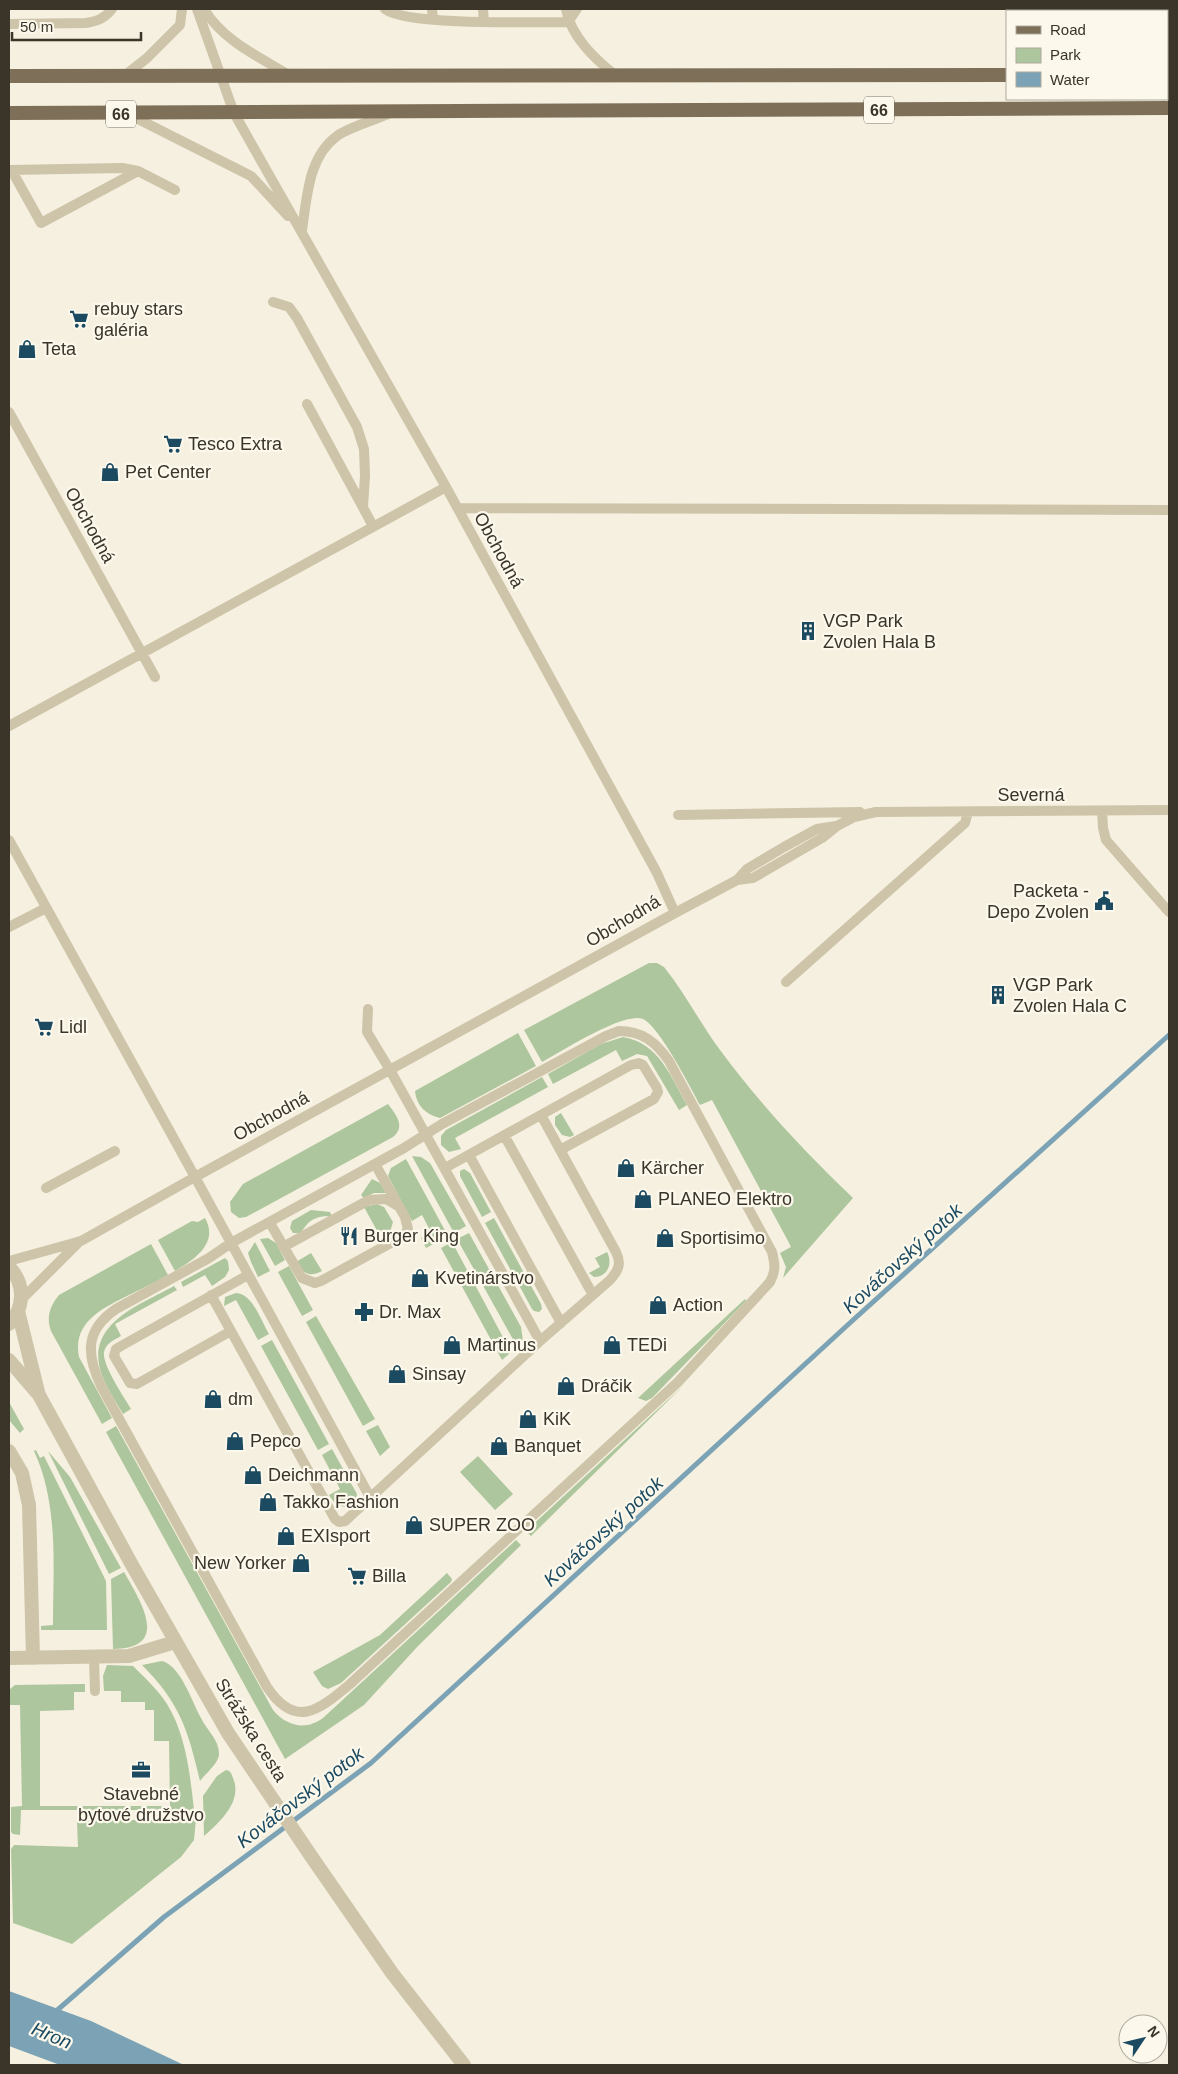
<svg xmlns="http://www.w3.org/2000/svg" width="1178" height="2074" font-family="Helvetica,sans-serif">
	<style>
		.green { fill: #adc69d }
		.water { fill: #7ba3b5 }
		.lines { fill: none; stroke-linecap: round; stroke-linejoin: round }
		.stream { stroke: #7ba3b5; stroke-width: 5 }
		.service { stroke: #cec4a9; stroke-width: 10 }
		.minor { stroke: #cec4a9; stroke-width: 14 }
		.tertiary { stroke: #cec4a9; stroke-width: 14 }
		.primary { stroke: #7e6f59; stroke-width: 14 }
		.labels { text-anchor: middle; stroke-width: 4.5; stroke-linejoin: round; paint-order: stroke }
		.shield { fill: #fcf8ec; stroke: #756f64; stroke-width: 1 }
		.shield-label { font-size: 16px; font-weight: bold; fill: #3b3429 }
		.poi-label { font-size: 18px; fill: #3b3429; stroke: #fcf8ec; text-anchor: start }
		.street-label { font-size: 18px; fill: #3b3429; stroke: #fcf8ec }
		.water-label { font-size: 19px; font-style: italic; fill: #1b4a61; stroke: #fcf8ec }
	</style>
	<rect width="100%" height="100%" fill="#f5f0df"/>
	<path class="green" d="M649,963h8l7,4c21,26 36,56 56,83 39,53 85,102 133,148l-70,80 3,-11 -6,-14 11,-6 -3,-6 -76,-141 -12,5c-9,-17 -41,-79 -57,-86 -19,-8 -82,33 -101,43l-18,-32z
		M518,1033l18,33 -96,52c-14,-3 -24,-13 -25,-27z
		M623,1037c36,6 48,40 64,68l-8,5 -32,-54 -10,-2 -15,7 -6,-11 -63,34 -5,-10 53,-30z
		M542,1077l6,10 -93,51 6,11 -12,3 -8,-7v-9l5,-6z
		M388,1104c8,11 18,22 5,33l-147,80 -7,1 -8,-6 -1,-10 13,-18z
		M561,1113l13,22 -4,2 -8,-2 -7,-10v-8z
		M412,1156l9,1 9,6 36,63 -12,7z
		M406,1159l42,77 -22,12 -5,-10 10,-6 -9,-17 -10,6 -24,-45 3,-8z
		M464,1169l6,4 21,39 -9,5 -22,-41v-5z
		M372,1179l8,4 6,10h-12l-10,5 -3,-3z
		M377,1204l7,3 9,15 -3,10 -9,6 -17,-31z
		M311,1210l19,2 2,4c-16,0 -23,3 -31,17h-8l-3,-5 2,-7z
		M205,1218c14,25 -10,41 -30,53l-17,-31 34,-19 6,1z
		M494,1218l47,86 1,5 -3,3 -5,-1 -2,-2 -47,-86z
		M469,1233l52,94 2,14 -4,9 -62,-111z
		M268,1238l8,5 9,17 -10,6 -15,-27z
		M255,1242l15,29 -12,6 -7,-15 -3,-9z
		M452,1242l59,110 -9,8 -61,-112z
		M151,1244l17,31c-13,7 -26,14 -39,20 -26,13 -57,27 -50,62l33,61 -10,6 -51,-93c-5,-14 -1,-25 8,-36z
		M607,1252c6,11 1,25 -13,25l-5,-4 11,-6 -5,-9z
		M311,1253l11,18c-14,7 -18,2 -26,-9z
		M225,1258l3,3 1,9 -4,7 -13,9 -7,-11 -22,12 -2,-5z
		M289,1266l24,44 -11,6 -24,-44z
		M174,1286l3,4 -62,34 6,12c-7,4 -15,7 -17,16 -2,13 20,45 27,57l-8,5c-8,-14 -19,-29 -23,-45 -12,-47 42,-65 74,-83z
		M236,1293c17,1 25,28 33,41l-11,6 -22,-40 -12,6 1,-9z
		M745,1299l1,2 -94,97 -6,3 -8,-3z
		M316,1316l59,103 -12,7 -57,-104z
		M272,1340l57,104 -11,6 -57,-104z
		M684,1385l-153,151 -5,-5z
		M9,1402l15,27 -4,4 -11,-13z
		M378,1425l12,22 -10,9 -14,-25z
		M116,1426l157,284c13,16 33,21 50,8l193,-178 5,5 -103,101 -54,59 -79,54 -179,-327z
		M332,1449l25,45 -2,9c-11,7 -20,3 -26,-8l11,-6 -18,-34z
		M36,1450l4,8 4,-2 62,125 1,49h-66v-4l12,-1c0,-58 6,-120 -19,-174z
		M48,1451l22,26 51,91 -12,6z
		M478,1456l35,38 -18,16 -35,-38z
		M124,1572c16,28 48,77 -11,77l-2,-70z
		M447,1573l5,6 -1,3 -110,101 -13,6 -6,-3 -9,-14 67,-37z
		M162,1661c19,5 30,41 39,57 5,11 18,22 18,35 1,9 -13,20 -19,28 -12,-51 -20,-78 -58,-116z
		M107,1665l26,1c12,12 25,24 34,38 19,31 23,70 27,106h-173l-1,25 -7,-1 -2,-2v-25l11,-1 -2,-101h-10v-16l5,-4 70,-1v8h-11v18l-34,1v95h130l-1,-65h-15v-31h-9v-8h-24v-11h-17l-1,-15z
		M226,1770c5,1 5,3 7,8 10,23 -13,44 -29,58l-1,-40 14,-20z
		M196,1819l-2,21 -13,17 -109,87 -59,-21 -2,-74 3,-4 64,2 -1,-26z"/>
	<path class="water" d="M9,1991l82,30 93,44h-124l-51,-19z"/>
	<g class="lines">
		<path class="stream" d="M54,2013l110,-96 207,-154 481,-442 317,-286"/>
		<path class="service" d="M197,9l37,104 212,374 211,386 18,40 -480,264 176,322
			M204,9c18,31 55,48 85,66
			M385,9c22,17 150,13 183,13
			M432,9l1,10
			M483,9l1,13
			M566,9c5,28 29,50 50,67
			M568,22l9,-13
			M9,24l77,-1c12,-2 19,-5 26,-14
			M123,77l24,-19 33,-33 2,-16
			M128,114l123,62 37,40
			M9,170l113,-2 16,3 37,19
			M12,171l29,52 97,-52
			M302,230c5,-32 6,-73 35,-94 12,-9 39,-16 53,-23
			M273,302l16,5 8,11 60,109 7,22 1,27 -2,31
			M307,404l66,122
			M9,412l146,265
			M458,508l711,2
			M9,726l437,-239
			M1102,811l1,17 3,12 63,72
			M678,815l182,-3
			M9,840l186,337 -114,64 -72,20
			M737,880l10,-11 37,-22 33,-18 19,-3
			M675,913l62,-33 16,-2 69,-40 15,-12 17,-9 22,-5 293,-2
			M9,927l37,-19
			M786,982l179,-159 3,-11
			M368,1009l-1,23 23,38 150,271
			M619,1031c23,0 37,11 50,30l103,191c3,12 4,19 -2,30l-92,100 -329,303c-31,26 -54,44 -82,2l-166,-301c-15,-32 -16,-56 15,-77l93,-51 22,-15 173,-95 38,-24 164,-88z
			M504,1135l89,160
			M469,1155l92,168
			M445,1168l186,-103 8,-2 4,2 14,23 1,4 -4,7 -94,51
			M46,1188l69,-37
			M270,1223l32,55 13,5 6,-2 77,-42 6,-4 4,-6 -3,-12 -30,-53
			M283,1247l86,-47 17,-1 12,7
			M211,1295l124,224 4,3 6,-1 195,-180 70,-61c8,-9 12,-16 6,-28l-75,-137
			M21,1300l59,-59
			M231,1331l-94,53 -7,-1 -16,-27 2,-7 5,-3 127,-71
			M94,1657l1,34"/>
		<path class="minor" d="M9,1451l13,22 7,32 4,153
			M9,1658l120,-2 46,-14"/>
		<path class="tertiary" d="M9,1267c16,16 16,41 0,57
			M18,1311l20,81
			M9,1360l30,35 93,170 96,168 83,123 81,117 72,92"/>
		<path class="primary" d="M1167,73h2
			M9,76l998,-1
			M9,113l1160,-5"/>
	</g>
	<defs>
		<g id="supermarket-bare" transform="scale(1.5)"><path d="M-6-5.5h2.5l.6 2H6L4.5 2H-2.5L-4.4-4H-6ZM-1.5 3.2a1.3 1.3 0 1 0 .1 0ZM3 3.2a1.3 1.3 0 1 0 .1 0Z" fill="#1b4a61" stroke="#fcf8ec" stroke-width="2.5" paint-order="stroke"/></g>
		<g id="shop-bare" transform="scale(1.5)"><path d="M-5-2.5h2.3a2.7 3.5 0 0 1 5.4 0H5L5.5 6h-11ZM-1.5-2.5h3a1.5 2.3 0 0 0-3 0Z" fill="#1b4a61" stroke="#fcf8ec" stroke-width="2.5" paint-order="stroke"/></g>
		<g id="building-bare" transform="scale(1.5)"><path d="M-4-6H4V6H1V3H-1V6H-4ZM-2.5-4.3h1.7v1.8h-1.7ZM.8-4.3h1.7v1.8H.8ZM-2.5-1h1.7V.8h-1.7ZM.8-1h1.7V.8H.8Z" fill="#1b4a61" stroke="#fcf8ec" stroke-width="2.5" paint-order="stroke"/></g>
		<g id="civic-bare" transform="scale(1.5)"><path d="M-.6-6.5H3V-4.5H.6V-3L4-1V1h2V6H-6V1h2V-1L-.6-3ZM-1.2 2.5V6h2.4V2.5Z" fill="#1b4a61" stroke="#fcf8ec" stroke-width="2.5" paint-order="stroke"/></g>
		<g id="restaurant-bare" transform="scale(1.5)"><path d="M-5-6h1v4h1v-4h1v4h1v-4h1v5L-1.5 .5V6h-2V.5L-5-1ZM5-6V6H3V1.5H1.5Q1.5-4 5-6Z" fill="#1b4a61" stroke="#fcf8ec" stroke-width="2.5" paint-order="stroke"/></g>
		<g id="pharmacy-bare" transform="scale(1.5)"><path d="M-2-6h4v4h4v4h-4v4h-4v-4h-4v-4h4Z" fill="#1b4a61" stroke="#fcf8ec" stroke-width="2.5" paint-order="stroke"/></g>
		<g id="office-bare" transform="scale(1.5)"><path d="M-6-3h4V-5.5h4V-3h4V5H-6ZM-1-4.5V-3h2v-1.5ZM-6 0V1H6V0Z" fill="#1b4a61" stroke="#fcf8ec" stroke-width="2.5" paint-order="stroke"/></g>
	</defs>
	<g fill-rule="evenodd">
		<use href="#supermarket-bare" x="79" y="319"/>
		<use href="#shop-bare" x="27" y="349"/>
		<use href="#supermarket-bare" x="173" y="444"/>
		<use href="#shop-bare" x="110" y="472"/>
		<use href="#building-bare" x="808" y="631"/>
		<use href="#civic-bare" x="1104" y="901"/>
		<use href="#building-bare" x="998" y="995"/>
		<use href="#supermarket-bare" x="44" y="1027"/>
		<use href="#shop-bare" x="626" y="1168"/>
		<use href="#shop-bare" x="643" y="1199"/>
		<use href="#restaurant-bare" x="349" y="1236"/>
		<use href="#shop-bare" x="665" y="1238"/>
		<use href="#shop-bare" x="420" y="1278"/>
		<use href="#shop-bare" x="658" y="1305"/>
		<use href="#pharmacy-bare" x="364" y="1312"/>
		<use href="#shop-bare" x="452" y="1345"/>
		<use href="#shop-bare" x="612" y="1345"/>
		<use href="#shop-bare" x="397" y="1374"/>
		<use href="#shop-bare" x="566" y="1386"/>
		<use href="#shop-bare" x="213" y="1399"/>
		<use href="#shop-bare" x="528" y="1419"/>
		<use href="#shop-bare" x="235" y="1441"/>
		<use href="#shop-bare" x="499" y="1446"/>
		<use href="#shop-bare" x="253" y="1475"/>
		<use href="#shop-bare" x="268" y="1502"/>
		<use href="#shop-bare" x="414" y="1525"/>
		<use href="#shop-bare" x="286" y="1536"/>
		<use href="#shop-bare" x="301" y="1563"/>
		<use href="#supermarket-bare" x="357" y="1576"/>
		<use href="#office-bare" x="141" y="1770"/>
	</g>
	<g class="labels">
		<g class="shield">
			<rect x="864" y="96.5" width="30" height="27" rx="4"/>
			<rect x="106" y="100.5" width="30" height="27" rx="4"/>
		</g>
		<g class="shield-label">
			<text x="879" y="116">66</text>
			<text x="121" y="120">66</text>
		</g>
		<g class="poi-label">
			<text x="94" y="315">rebuy stars<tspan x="94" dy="21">galéria</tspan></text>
			<text x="42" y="355">Teta</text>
			<text x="188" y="450">Tesco Extra</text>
			<text x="125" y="478">Pet Center</text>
			<text x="823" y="627">VGP Park<tspan x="823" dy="21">Zvolen Hala B</tspan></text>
			<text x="1089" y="897" text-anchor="end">Packeta -<tspan x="1089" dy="21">Depo Zvolen</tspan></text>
			<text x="1013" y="991">VGP Park<tspan x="1013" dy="21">Zvolen Hala C</tspan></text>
			<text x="59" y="1033">Lidl</text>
			<text x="641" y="1174">Kärcher</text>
			<text x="658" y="1205">PLANEO Elektro</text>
			<text x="364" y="1242">Burger King</text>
			<text x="680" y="1244">Sportisimo</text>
			<text x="435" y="1284">Kvetinárstvo</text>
			<text x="673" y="1311">Action</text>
			<text x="379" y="1318">Dr. Max</text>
			<text x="467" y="1351">Martinus</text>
			<text x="627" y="1351">TEDi</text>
			<text x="412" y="1380">Sinsay</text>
			<text x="581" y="1392">Dráčik</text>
			<text x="228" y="1405">dm</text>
			<text x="543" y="1425">KiK</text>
			<text x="250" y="1447">Pepco</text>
			<text x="514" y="1452">Banquet</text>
			<text x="268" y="1481">Deichmann</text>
			<text x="283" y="1508">Takko Fashion</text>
			<text x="429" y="1531">SUPER ZOO</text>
			<text x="301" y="1542">EXIsport</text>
			<text x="286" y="1569" text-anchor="end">New Yorker</text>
			<text x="372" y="1582">Billa</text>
			<text x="141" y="1800" text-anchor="middle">Stavebné<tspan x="141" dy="21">bytové družstvo</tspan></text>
		</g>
		<g class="street-label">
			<text transform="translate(90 525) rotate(61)" y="6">Obchodná</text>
			<text transform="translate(499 550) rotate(61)" y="6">Obchodná</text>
			<text x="1031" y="801">Severná</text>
			<text transform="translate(623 921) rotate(-31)" y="6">Obchodná</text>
			<text transform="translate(271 1116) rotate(-29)" y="6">Obchodná</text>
			<text transform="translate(251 1730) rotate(58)" y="6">Strážska cesta</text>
		</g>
		<g class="water-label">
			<text transform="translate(902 1258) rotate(-42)" y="7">Kováčovský potok</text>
			<text transform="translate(603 1531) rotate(-42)" y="7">Kováčovský potok</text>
			<text transform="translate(300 1797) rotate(-37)" y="7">Kováčovský potok</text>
			<text transform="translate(52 2035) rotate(23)" y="7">Hron</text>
		</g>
	</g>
	<rect width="1178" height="2074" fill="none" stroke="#3b3429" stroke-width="20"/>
	<rect x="1006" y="10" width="162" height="90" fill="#fcf8ec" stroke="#afaa9e"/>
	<rect x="1016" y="26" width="25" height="8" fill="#7e6f59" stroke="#afaa9e"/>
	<text x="1050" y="35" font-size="15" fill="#3b3429">Road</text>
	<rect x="1016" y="48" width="25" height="15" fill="#adc69d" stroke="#afaa9e"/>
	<text x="1050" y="60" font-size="15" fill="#3b3429">Park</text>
	<rect x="1016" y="72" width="25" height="15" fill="#7ba3b5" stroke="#afaa9e"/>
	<text x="1050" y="85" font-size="15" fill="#3b3429">Water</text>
	<g transform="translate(1143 2039) rotate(55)"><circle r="24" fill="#fcf8ec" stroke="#afaa9e"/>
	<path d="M0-4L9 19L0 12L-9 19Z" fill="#1b4a61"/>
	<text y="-8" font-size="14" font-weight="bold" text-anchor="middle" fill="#3b3429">N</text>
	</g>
	<path d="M12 32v8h129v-8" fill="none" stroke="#3b3429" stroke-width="2.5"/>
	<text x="20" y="32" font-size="15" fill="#3b3429" stroke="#fcf8ec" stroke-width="4" paint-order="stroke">50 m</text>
</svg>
